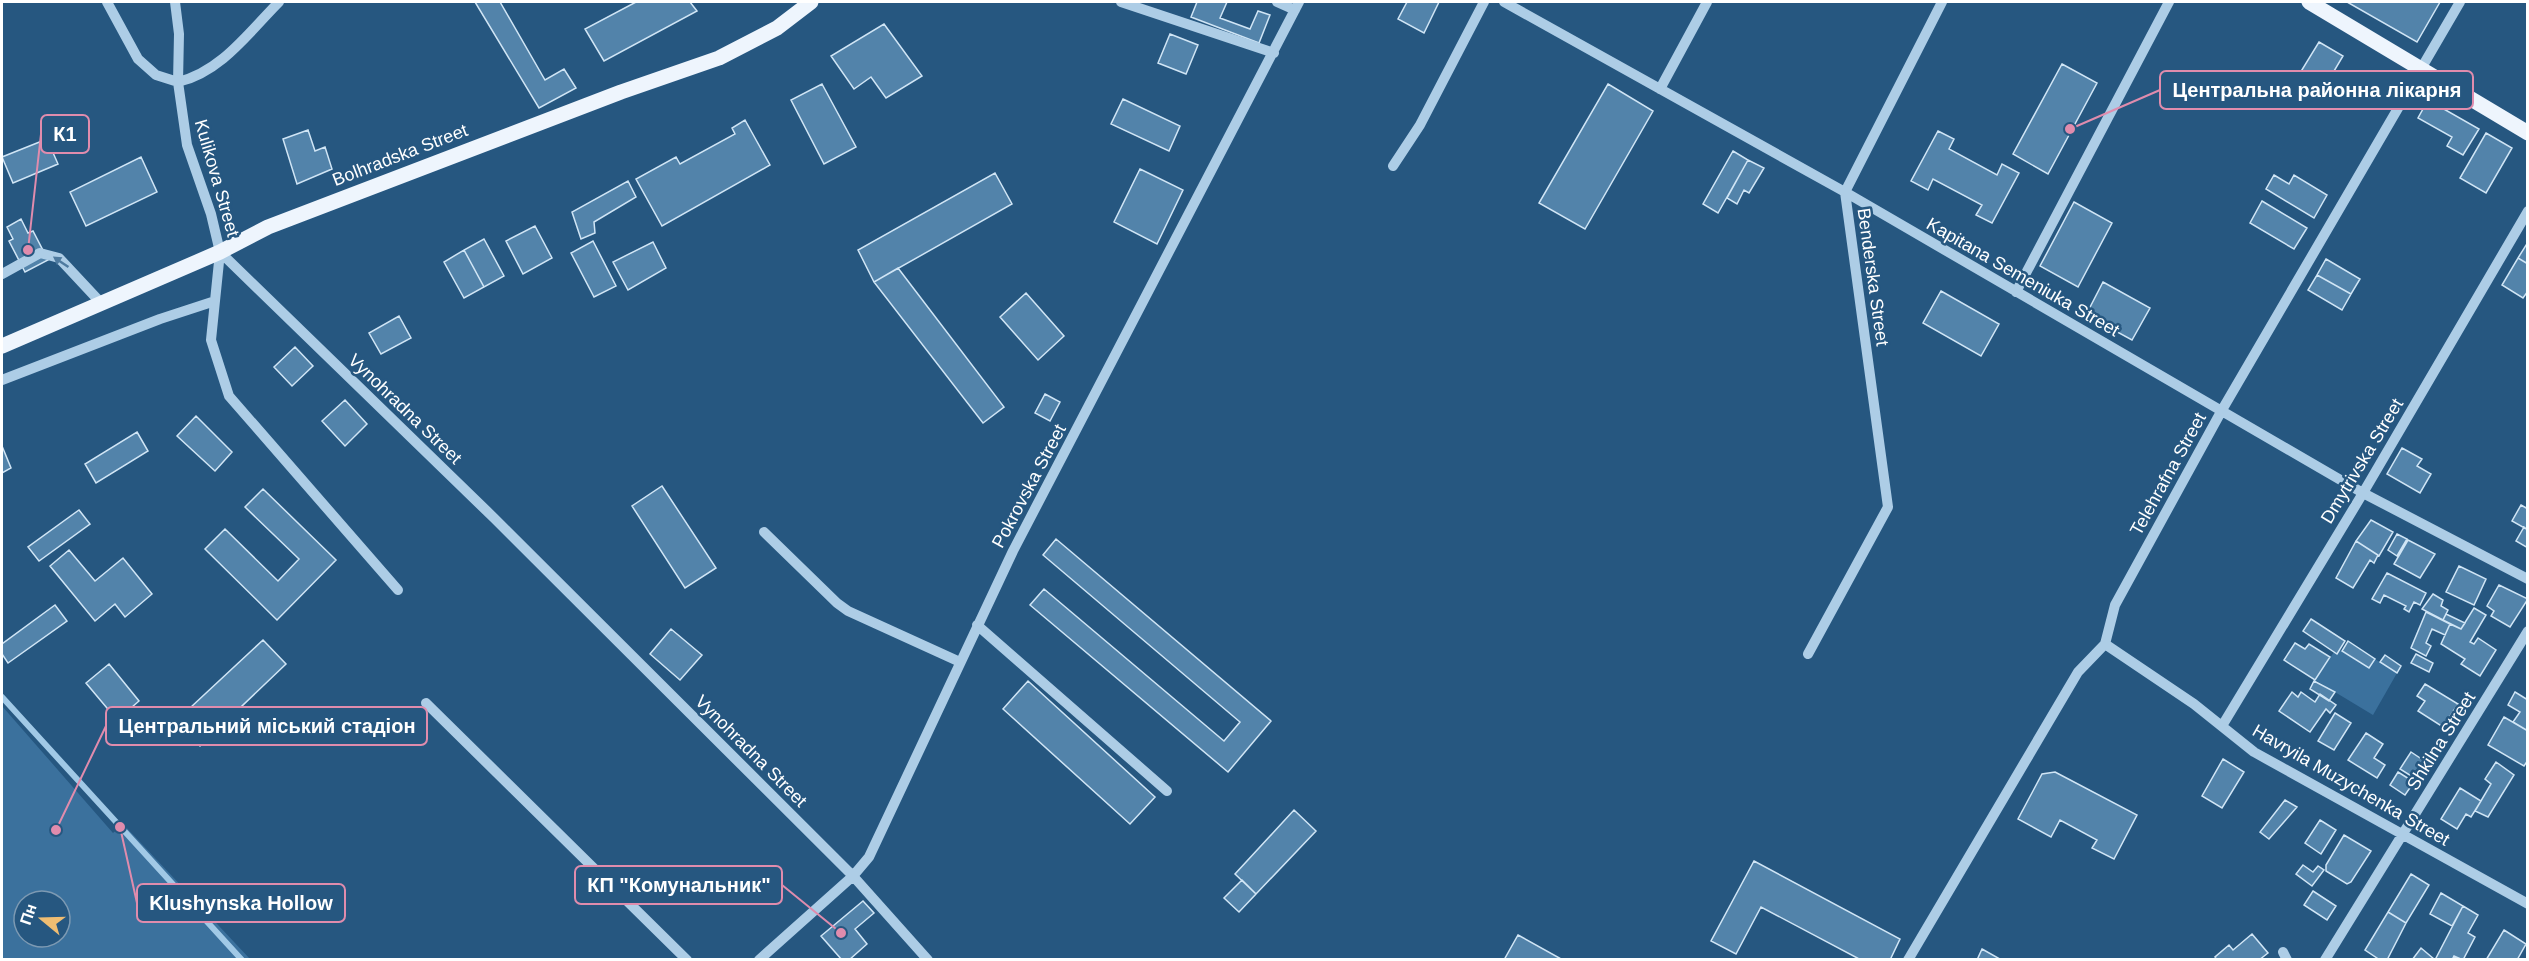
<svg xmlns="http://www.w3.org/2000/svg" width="2529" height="961" font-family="Arial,sans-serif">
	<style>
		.green { fill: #3b719d; fill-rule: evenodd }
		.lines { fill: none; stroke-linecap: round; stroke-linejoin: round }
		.stream { stroke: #a1c9e6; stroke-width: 6 }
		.building { fill: #5283aa; stroke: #d0e5f5; stroke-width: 1.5 }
		.minor { stroke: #adcde6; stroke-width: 10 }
		.major { stroke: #eef5fd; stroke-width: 15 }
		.oneway { fill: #4e7a9f }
		.labels { text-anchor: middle; stroke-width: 5; stroke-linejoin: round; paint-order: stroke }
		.street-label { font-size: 18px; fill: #fff; stroke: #265780 }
		.leader { fill: none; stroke: #e08cad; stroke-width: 2 }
		.callout-dot { fill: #e08cad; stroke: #265780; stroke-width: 2 }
		.callout { fill: #265780; stroke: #e08cad; stroke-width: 2 }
		.callout-label { font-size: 20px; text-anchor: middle; font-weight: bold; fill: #fff }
	</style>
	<rect width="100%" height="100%" fill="#265780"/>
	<path class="green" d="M2340,650l28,18 7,-9 22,14 -24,42 -58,-35 19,-28 3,2z
		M2,706l111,127 10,-9 127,135h-248zM24,901h36v36h-36z"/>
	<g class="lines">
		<path class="stream" d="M2,697l240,263"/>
	</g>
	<path class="building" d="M475,2h25l45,78 19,-11 12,19 -37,20z
		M636,2h54l7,9 -93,50 -19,-32z
		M1197,2h30l-7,16 30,11 8,-18 12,4 -11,28 -68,-26z
		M1407,2h32l-15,31 -26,-14z
		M2347,2h93l-23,40z
		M884,24l38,52 -36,22 -15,-21 -17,12 -23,-33z
		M1170,34l28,11 -12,29 -28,-11z
		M2319,42l24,14 -19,32 -24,-15z
		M2062,64l35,19 -49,91 -35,-20z
		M822,84l34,63 -32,17 -33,-64z
		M1608,84l45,27 -68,118 -46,-26z
		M1123,99l57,27 -11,25 -58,-27z
		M2428,100l51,29 -16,26 -16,-9 5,-9 -34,-19z
		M745,120l25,45 -108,61 -26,-47 40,-22 4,7 55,-30 -3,-6z
		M308,130l7,21 10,-4 7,22 -35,15 -14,-45z
		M1938,131l16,8 -5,10 48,26 5,-11 17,9 -27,50 -16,-8 6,-10 -49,-26 -5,11 -17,-9z
		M2486,133l26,15 -26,45 -26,-15z
		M47,139l11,25 -45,19 -11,-26z
		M1733,151l15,9 -30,53 -15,-9z
		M141,157l16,35 -71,34 -16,-34z
		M1748,160l16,8 -15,25 -5,-3 -7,14 -10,-6z
		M1140,169l43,21 -26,54 -43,-22z
		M995,173l17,31 -138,78 -16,-32z
		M2274,175l15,9 5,-9 33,20 -13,23 -48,-29z
		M628,181l8,16 -42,25 1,11 -14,6 -9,-27z
		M2262,201l45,27 -13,21 -44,-26z
		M2074,202l38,21 -34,64 -38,-21z
		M21,219l7,14 5,-2 15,29 -23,12 -16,-31 4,-2 -6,-12z
		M535,226l17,32 -29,16 -17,-33z
		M484,239l20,37 -20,11 -20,-37z
		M593,241l23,45 -22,11 -23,-44z
		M653,242l13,26 -38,22 -15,-28z
		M2528,242v22l-10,-6z
		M464,250l20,37 -20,11 -20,-36z
		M2518,258l10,6v27l-5,7 -21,-13z
		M2326,259l34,20 -9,15 -34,-19z
		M898,268l106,139 -21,16 -109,-141z
		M2317,275l34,19 -9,16 -34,-20z
		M2103,282l47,26 -18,32 -46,-25z
		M1941,291l58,33 -18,32 -58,-33z
		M1026,293l38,43 -26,24 -38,-43z
		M399,316l12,22 -30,16 -12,-21z
		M295,347l18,19 -21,20 -18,-19z
		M1045,394l15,8 -10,19 -15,-8z
		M345,400l22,24 -22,22 -23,-25z
		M196,416l36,36 -17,19 -38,-35z
		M137,432l11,19 -52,32 -11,-19z
		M2,446l9,22 -9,5z
		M2402,448l20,11 -5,7 14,8 -11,19 -33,-19z
		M662,486l54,82 -31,20 -53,-82z
		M263,489l73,71 -59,60 -72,-71 20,-20 53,52 21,-22 -54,-52z
		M2521,505l7,4v21l-16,-9z
		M79,510l11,14 -51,37 -11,-14z
		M2371,520l22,12 -14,24 -23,-15z
		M2524,527l4,3v18l-12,-7z
		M2397,534l10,5 -10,17 -9,-6z
		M1056,539l215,182 -43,51 -198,-167 14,-16 180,152 16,-19 -197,-167z
		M2408,540l27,14 -15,24 -26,-14z
		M2356,541l22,14 -4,8 -4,-3 -17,28 -17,-10z
		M69,550l26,31 28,-23 29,36 -27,23 -10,-13 -20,17 -45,-55z
		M2459,566l27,13 -12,26 -28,-13z
		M2387,573l39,20 -6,12 -6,-3 -5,10 -5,-3 2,-3 -22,-11 -4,8 -8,-4z
		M2499,585l29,14 -18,28 -19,-11 3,-5 -7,-5z
		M2433,594l10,6 -2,6 7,4 -5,10 -21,-11z
		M55,605l12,16 -59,42 -6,-9v-10z
		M2474,608l12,7 -16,27 4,2 4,-6 18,12 -16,26 -19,-12 4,-5 -24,-15 9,-20 11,5z
		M2426,612l24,12 -5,11 -13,-6 -6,14 5,3 -5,10 -15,-8z
		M2446,614l19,9 -4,6 -18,-9z
		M2311,619l34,22 -8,13 -34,-23z
		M671,629l31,26 -22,25 -30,-26z
		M263,640l23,24 -86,82 -24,-25z
		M2348,641l27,18 -6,9 -27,-17z
		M2295,643l10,6 4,-5 21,13 -15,23 -31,-20z
		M2416,654l17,9 -4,9 -18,-9z
		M2385,655l16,11 -4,7 -17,-11z
		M109,664l30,37 -22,19 -31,-37z
		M1028,681l127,116 -25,27 -127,-115z
		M2314,681l21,11 -6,9 -19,-12z
		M2425,684l33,20 -15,23 -25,-16 7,-10 -8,-5z
		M2292,692l6,5 3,-5 14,10 5,-8 16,11 -6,8 -4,-4 -16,23 -31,-21z
		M2515,692l13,8v31l-15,-9 7,-10 -12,-7z
		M2335,713l16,10 -17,27 -16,-9z
		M2504,717l24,14v29l-4,6 -36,-21z
		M2366,733l17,11 -9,14 11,7 -8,13 -29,-18z
		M2411,752l15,10 -10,17 -16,-10z
		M2223,759l21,13 -22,36 -20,-12z
		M2496,762l18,13 -26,42 -13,-6 16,-27 -6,-5z
		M2055,772l82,43 -23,44 -22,-11 5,-8 -37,-20 -9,17 -33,-18 24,-45z
		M2398,772l16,10 -9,13 -15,-10z
		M2460,788l21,13 -10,16 -5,-3 -9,15 -16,-10z
		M2285,800l12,7 -28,32 -9,-7z
		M1294,810l22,21 -60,63 -21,-20z
		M2320,820l16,10 -15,24 -16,-11z
		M2344,835l27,16 -20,31 -4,2 -21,-13v-6z
		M1754,861l146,78 -10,21h-29l-100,-53 -25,47 -25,-13z
		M2303,865l10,7 5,-6 6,4 -12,16 -16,-12z
		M2411,874l18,11 -23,38 -18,-11z
		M1242,880l14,14 -17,18 -15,-14z
		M2313,891l23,15 -9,14 -23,-15z
		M2441,893l22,13 -11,20 -22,-12z
		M863,901l11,12 -19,16 12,15 -18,16h-7l-21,-24z
		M2463,906l15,9 -10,18 7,4 -12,23 -9,-4 -2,4h-17z
		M2388,912l18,11 -19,37h-7l-15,-10z
		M2504,930l22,14 -9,16h-31z
		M2252,934l16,19 -9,7h-42l-2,-3 14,-12 4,5z
		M1518,935l45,25h-59z
		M2421,948l13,11 1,1h-23z
		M1982,949l18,10 -23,1z"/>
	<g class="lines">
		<path class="minor" d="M107,2l31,57 18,16 22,7
			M175,2l4,32 -1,48 9,63 24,69 9,38 -9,88 18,56 169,194
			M1121,2l153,51
			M1277,2l18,8
			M1504,2l341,190 518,301 165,86
			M178,82c43,-10 71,-50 101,-80
			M1660,89l47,-87
			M1393,166l27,-41 64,-123
			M220,252l274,266 359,358 75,84
			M2,274l38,-21 19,5 43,46
			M2016,292l153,-290
			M2,380l158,-61 55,-18
			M764,532l73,71 11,8 112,51
			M977,625l190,166
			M2105,644l89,60 60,48 274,152
			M1808,654l80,-147 -43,-315 97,-190
			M426,703l261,257
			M2222,726l141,-233 165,-282
			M2283,952l4,8
			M759,960l94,-84 16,-19 144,-306 286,-549
			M1908,960l170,-288 27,-28 10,-39 107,-195 238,-408
			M2325,960l203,-329"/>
		<path class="major" d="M2309,2l219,131
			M2,346l218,-94 48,-25 353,-135 98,-34 58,-30 34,-26"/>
	</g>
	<defs><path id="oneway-solid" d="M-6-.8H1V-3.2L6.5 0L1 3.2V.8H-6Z" transform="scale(1.5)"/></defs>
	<use class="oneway" href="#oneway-solid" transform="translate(61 262) rotate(-146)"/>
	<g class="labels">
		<g class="street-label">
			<text transform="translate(400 155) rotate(-21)" y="6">Bolhradska Street</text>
			<text transform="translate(217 178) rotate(74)" y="6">Kulikova Street</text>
			<text transform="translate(1873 277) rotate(82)" y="6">Benderska Street</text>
			<text transform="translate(2023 277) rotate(30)" y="6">Kapitana Semeniuka Street</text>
			<text transform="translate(405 409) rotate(44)" y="6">Vynohradna Street</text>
			<text transform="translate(2362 461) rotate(-59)" y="6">Dmytrivska Street</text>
			<text transform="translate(2168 474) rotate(-61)" y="6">Telehrafna Street</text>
			<text transform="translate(1029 486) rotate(-62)" y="6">Pokrovska Street</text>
			<text transform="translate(2441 741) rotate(-58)" y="6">Shkilna Street</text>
			<text transform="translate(751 751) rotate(45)" y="6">Vynohradna Street</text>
			<text transform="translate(2351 785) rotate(30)" y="6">Havryila Muzychenka Street</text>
		</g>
	</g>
	<path class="leader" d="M2070 129L2160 90M28 250L41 134M56 830L106 726M841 933L782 885M120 827L137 903"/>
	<g class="callout-dot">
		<circle cx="2070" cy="129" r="6"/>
		<circle cx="28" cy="250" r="6"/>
		<circle cx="56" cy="830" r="6"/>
		<circle cx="841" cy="933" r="6"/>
		<circle cx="120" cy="827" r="6"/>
	</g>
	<g class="callout">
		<rect x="2160" y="71" width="313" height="38" rx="6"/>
		<rect x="41" y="115" width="48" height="38" rx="6"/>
		<rect x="106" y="707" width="321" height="38" rx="6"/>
		<rect x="575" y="866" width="207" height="38" rx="6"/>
		<rect x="137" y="884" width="208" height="38" rx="6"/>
	</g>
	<g class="callout-label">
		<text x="2317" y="97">Центральна районна лікарня</text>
		<text x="65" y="141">К1</text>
		<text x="267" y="733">Центральний міський стадіон</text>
		<text x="679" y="892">КП "Комунальник"</text>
		<text x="241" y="910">Klushynska Hollow</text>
	</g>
	<rect width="2529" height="961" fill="none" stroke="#ffffff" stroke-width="6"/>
	<g transform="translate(42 919) rotate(289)"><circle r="28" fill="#265780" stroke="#7d9ab3" stroke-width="1.5"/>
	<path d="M0-4.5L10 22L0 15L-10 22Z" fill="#efbd72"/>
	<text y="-9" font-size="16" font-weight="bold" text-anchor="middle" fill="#ffffff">Пн</text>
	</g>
</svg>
